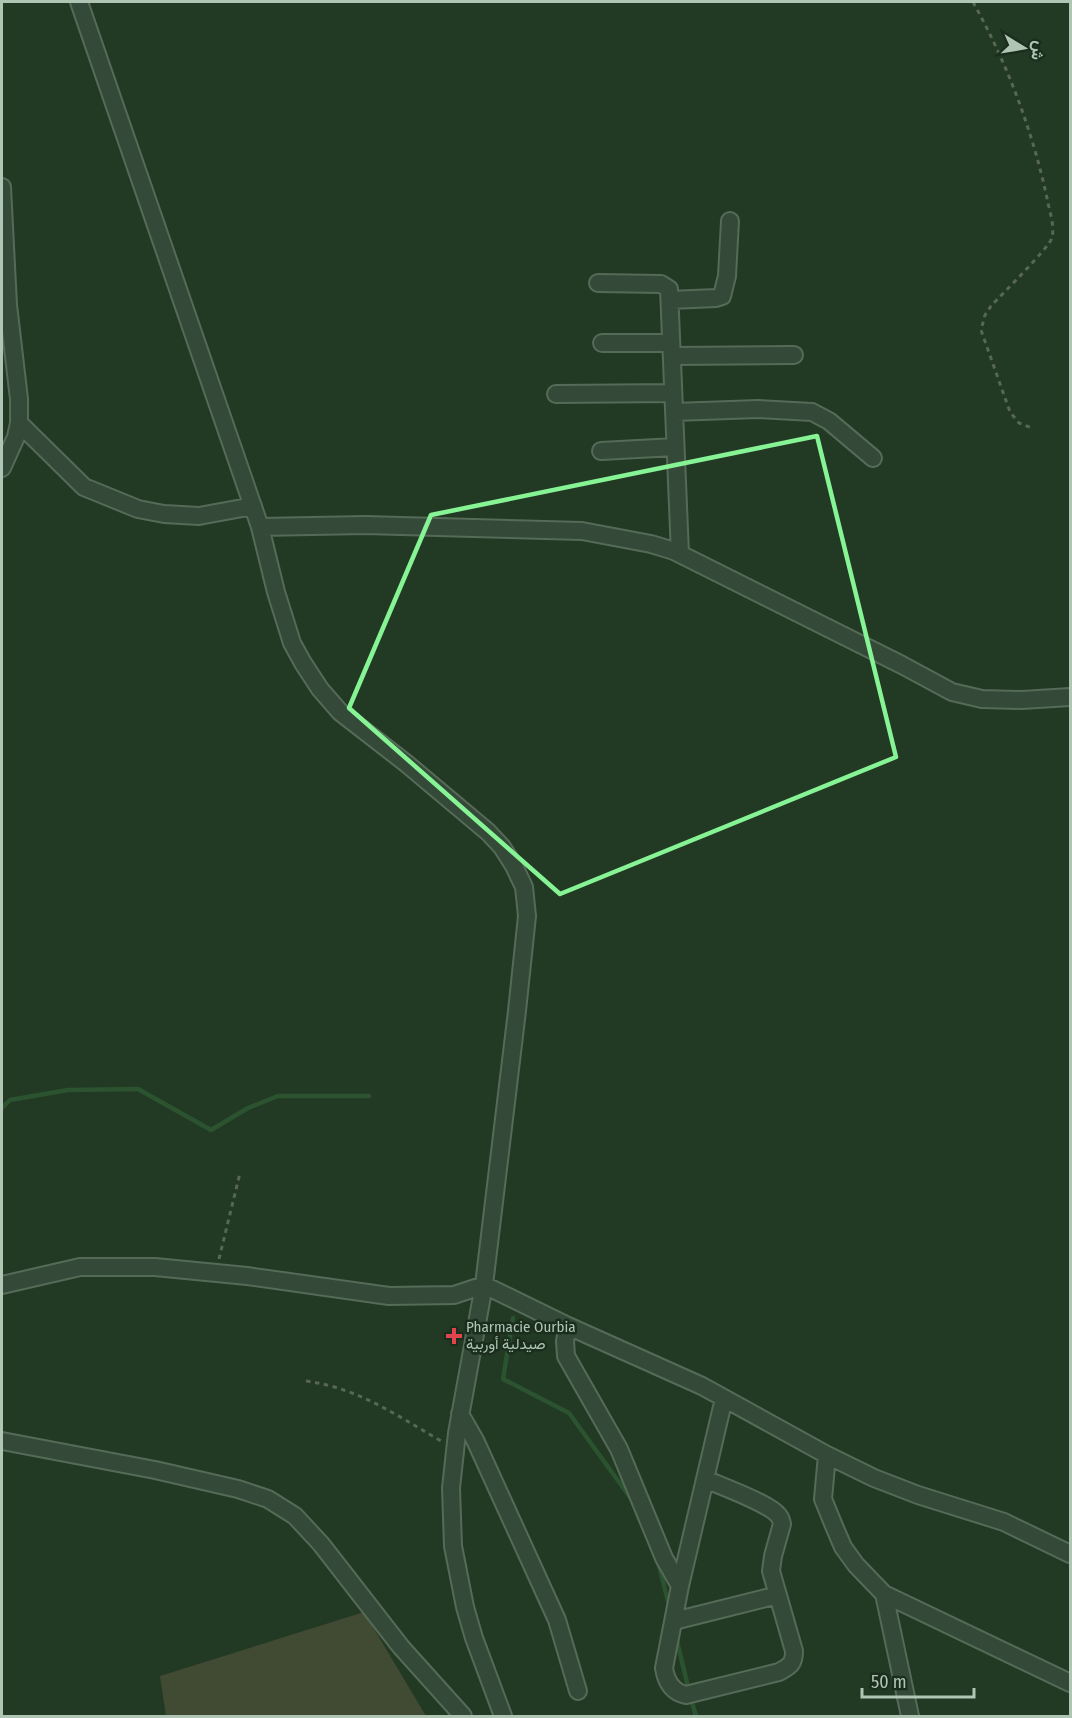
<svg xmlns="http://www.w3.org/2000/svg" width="1072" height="1718" font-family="'Fira Sans Condensed',Vazirmatn,sans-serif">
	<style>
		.green { fill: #414a32 }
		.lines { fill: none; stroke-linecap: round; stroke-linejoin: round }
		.stream { stroke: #2c532f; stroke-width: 4.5 }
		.minor-casing { stroke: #566a58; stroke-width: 20 }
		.path { stroke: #586751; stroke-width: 3; stroke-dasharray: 4.5 4.5; stroke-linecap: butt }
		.minor { stroke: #354938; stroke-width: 16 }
		.marked { fill: none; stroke: #86f495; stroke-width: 4.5; stroke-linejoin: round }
		.health-dot { fill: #e0444e; stroke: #1b2e1d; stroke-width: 2 }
		.labels { text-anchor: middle; stroke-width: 5; stroke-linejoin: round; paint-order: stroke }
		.poi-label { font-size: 15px; fill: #b0c5b3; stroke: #1b2e1d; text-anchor: start }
	</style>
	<rect width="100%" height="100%" fill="#223924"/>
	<path class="green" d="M364,1612l62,104h-260l-6,-40z"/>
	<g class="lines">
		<path class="stream" d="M2,1108l8,-8 58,-10 70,-1 73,41 37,-22 30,-12h91
			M513,1318l-10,61 66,34 63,87
			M658,1562l12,47
			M676,1637l13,54
			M691,1699l5,17"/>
		<g class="minor-casing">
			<path id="minor" d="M79,2l181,525 16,65 16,51 11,20 17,26 20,23 67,52 81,68 14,15 12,19 10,21 3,29 -10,95 -33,274 -27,148 -6,55 2,58 12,61 9,31 29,78
				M2,187l6,118 11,94v24l-3,14 -14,31
				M598,283l63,1 8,5 11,265
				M670,300l46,-2 6,-2 5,-20 3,-55
				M602,343h69
				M672,356l122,-1
				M556,394l117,-1
				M674,412l84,-3 54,3 17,9 44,37
				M19,423l65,64 54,22 26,5 35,2 54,-10
				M601,451l74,-4
				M260,527l105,-2 217,6 69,13 23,7 228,114 50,27 30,7 40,1 48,-3
				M2,1285l78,-18h75l92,9 142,20 65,-1 30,-10 84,41 134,60 125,69 47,23 44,17 86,27 66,32
				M568,1326l-3,15 1,15 53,93 45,109 16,28
				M460,1414l15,26 82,180 21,71
				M2,1441l153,29 83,19 30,10 27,17 26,28 80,103 62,69
				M827,1455l-4,44 11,27 9,21 13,18 28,29 186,89
				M705,1479c16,7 63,24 73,36 3,3 3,5 4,9l-9,32 -2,15 23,80c0,13 -4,15 -15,21l-93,23c-14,-3 -20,-14 -22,-27l16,-82 44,-188
				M884,1594l26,122
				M674,1621l104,-26"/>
		</g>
		<path class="path" d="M973,2c34,61 59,127 74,196 2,12 8,27 5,40 -4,11 -50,56 -61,68l-6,9 -4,15 29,82 9,11 13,5
			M219,1259l21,-86
			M306,1381c52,7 90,34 135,60"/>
		<use href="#minor" class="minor"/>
	</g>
	<path class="marked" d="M817,436l79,321 -336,137 -211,-186 82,-193z"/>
	<path class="health-dot" d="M451 1327h6v6h6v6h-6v6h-6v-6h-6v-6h6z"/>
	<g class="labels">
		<g class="poi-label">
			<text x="466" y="1332">Pharmacie Ourbia<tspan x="466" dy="17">صيدلية أوربية</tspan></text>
		</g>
	</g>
	<rect width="1072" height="1718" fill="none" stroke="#b0c5b3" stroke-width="6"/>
	<g transform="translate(1024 48) rotate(101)" stroke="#1b2e1d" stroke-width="4.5" paint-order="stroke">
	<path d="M0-4.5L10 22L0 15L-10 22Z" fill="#b0c5b3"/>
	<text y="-9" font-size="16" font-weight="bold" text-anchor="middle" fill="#b0c5b3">ش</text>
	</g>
	<path d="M862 1688v9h112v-9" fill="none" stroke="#b0c5b3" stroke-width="3"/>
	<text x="871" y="1688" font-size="18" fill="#b0c5b3" stroke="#1b2e1d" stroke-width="4.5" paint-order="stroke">50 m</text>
</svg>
